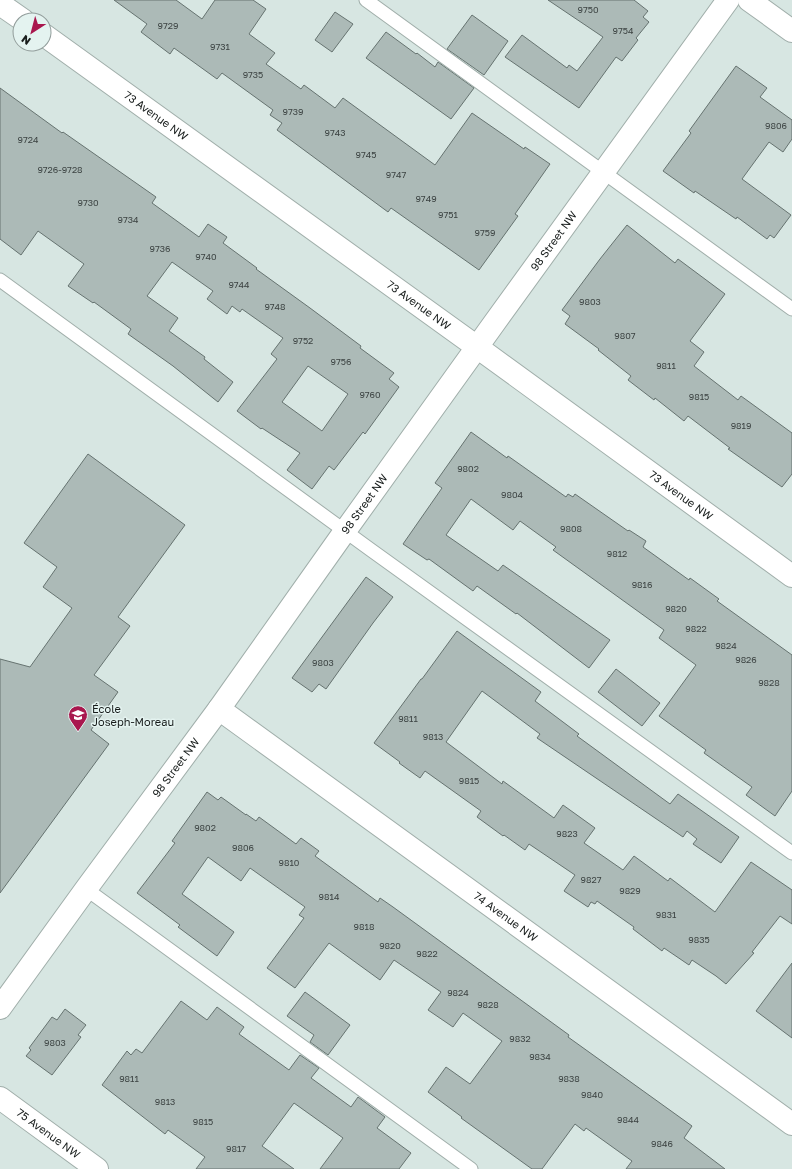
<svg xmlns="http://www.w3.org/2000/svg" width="792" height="1169" font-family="'Golos Text',sans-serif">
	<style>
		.building { fill: #acbab7; stroke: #667370; fill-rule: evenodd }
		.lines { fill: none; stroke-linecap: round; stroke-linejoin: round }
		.lane-casing { stroke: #a0aeaa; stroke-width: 15 }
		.street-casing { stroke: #a0aeaa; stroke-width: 24 }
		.lane { stroke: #fff; stroke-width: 13 }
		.street { stroke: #fff; stroke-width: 22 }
		.labels { text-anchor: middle; stroke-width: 3; stroke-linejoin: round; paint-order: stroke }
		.number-label { font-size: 9px; fill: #3d4443 }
		.street-label { font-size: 11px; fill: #181d1c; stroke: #e4f3f0 }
		.poi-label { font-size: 11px; fill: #181d1c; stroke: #e4f3f0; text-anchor: start }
	</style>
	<rect width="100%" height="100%" fill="#d7e6e2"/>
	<path class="building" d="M114,0h62l26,19 13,-19h38l13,9 -17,25 26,19 -9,11 35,25 3,-4 31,23 8,-10 92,67 37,-52 52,36 1,-2 25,17 -35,50 3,2 -39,54 -88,-62 -3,4 -111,-82 5,-7 -12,-8 3,-5 -51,-37 -5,6 -43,-31 -4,6 -29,-22 6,-8z
		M548,0h86l14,11 -5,6 6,5 -13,16 2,2 -16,21 -6,-4 -37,51 -74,-51 17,-22 45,33 2,-3 8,6 26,-34z
		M335,12l18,12 -21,28 -17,-12z
		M472,15l36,26 -24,34 -37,-26z
		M386,32l30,22 1,-1 18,14 3,-5 36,26 -23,31 -85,-61z
		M736,66l31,22 -7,9 32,23v19l-9,13 -14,-10 -27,37 49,36 -17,23 -4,-3 -3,4 -30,-22 -1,2 -41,-28 -1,2 -31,-22 28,-38 -2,-2z
		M0,88l62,45 1,-1 93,65 -4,6 47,34 9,-13 19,13 -4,6 34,25 -1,1 54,39 51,38 -1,2 34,25 -5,6 10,8 -34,47 -2,-2 -29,38 -5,-4 -17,23 -25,-19 13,-17 -38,-25 -1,1 -24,-18 40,-52 -6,-5 12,-16 -41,-29 -2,3 -8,-6 -5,8 -20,-15 6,-8 -41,-29 -25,34 31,22 -9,13 36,26 -1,2 29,23 -15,20 -45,-36 -45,-32 3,-5 -37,-27 -1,1 -25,-17 16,-22 -46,-33 -17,24 -21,-16zM308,366l40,28 -26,37 -40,-29z
		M627,225l48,38 3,-4 47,35 -35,47 14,11 -10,14 44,34 3,-4 51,37v41l-10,13 -54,-38 2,-1 -42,-32 -4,5 -29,-23 -1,2 -26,-20 3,-4 -33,-26 1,-1 -34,-25 5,-8 -8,-6 38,-51z
		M471,432l36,26 1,-2 58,41 2,-3 5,3 2,-3 53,37 1,-1 17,11 -3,6 46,33 1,-2 29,21 -2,2 75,54v136l-17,25 -29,-21 6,-8 -48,-34 2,-3 -47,-34 37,-51 -37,-27 5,-8 -111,-80 3,-3 -36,-26 -7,9 -42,-31 -25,36 52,36 5,-6 107,75 -21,28 -72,-55 -1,1 -39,-28 -4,5 -44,-32 -2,1 -24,-16 39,-56 -7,-5z
		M88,454l97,71 -67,92 12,9 -36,49 24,17 -27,38 18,14 -109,149v-234l30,8 42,-59 -29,-21 14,-20 -33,-24z
		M366,577l27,20 -20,26 -47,66 -7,-5 -7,8 -20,-14z
		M457,631l84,61 -6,9 44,33 -2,2 93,68 8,-10 61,43 -18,26 -28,-19 4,-5 -10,-8 -4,6 -146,-99 3,-4 -58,-43 -36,51 56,42 1,-3 51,37 9,-13 32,23 -11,15 39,27 11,-14 34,25 2,-3 45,34 36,-50 41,28v34l-12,-8 -28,36 2,1 -28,31 -10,-8 -24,-16 -3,5 -25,-17 -2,3 -29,-22 1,-2 -37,-26 -2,3 -4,-2 -3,5 -24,-16 11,-16 -46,-31 -4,6 -21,-15 -1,1 -26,-19 4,-6 -56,-40 -5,7 -21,-15 1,-1 -26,-19 47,-64h1z
		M616,669l44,34 -18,23 -44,-34z
		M207,792l11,8 3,-3 25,18v-1l10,7 3,-4 37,27 5,-6 18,13 -4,5 63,46 2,-4 13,9 176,128 -1,2 124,89 -8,12 41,31h-99l6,-8 -46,-33 -2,3 -9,-7 -33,45h-10l-71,-51 1,-1 -34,-25 18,-25 24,17 32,-43 -39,-28 -10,14 -25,-17 13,-18 -47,-32 -14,20 -51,-37 -34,45 -28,-20 37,-50 -5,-3 6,-8 -55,-39 -9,13 -33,-24 -26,37 52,38 -17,24 -39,-29 2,-2 -43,-32 38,-50 -3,-2z
		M792,963v75l-36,-27z
		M305,992l45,33 -22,30 -18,-13 4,-7 -27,-19z
		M181,1001l26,19 10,-13 27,20 -5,7 50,36 11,-15 19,13 -8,10 40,29 7,-10 27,20 -8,11 34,25 -12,16h-79l23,-31 -49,-35 -32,43 32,23h-98l9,-12 -37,-27 -3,4 -63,-49 25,-34 4,4 5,-6 6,4z
		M65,1009l21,16 -8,10 3,2 -29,38 -26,-19 5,-6 -2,-2 23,-31 5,3z"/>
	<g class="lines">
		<g class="lane-casing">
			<path id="lane" d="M366,0l426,309
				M0,280l371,270 421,303
				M86,889l385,280"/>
		</g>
		<g class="street-casing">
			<g id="street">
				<path d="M749,0l43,31"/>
				<path d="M0,4l23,16"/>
				<path id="s1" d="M44,35l433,312 315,229"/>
				<path id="s2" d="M219,709l573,415"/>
				<path id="s3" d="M0,1008l86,-119 133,-180 126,-178 150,-209 233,-322"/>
				<path id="s4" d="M0,1098l97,71"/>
			</g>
		</g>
		<use href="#lane" class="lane"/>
		<use href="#street" class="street"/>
	</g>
	<defs>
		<g id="school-pin" transform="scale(1)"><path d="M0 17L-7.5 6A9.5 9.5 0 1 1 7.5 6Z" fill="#a9174e" stroke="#e4f3f0"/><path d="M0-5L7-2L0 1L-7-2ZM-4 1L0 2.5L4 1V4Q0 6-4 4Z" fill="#fff"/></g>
	</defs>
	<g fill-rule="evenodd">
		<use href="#school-pin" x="78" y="715"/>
	</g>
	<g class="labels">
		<g class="number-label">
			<text x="588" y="13">9750</text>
			<text x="168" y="29">9729</text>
			<text x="623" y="34">9754</text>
			<text x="220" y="50">9731</text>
			<text x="253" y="78">9735</text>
			<text x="293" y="115">9739</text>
			<text x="776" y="129">9806</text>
			<text x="335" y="136">9743</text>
			<text x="28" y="143">9724</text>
			<text x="366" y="158">9745</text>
			<text x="60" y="173">9726-9728</text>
			<text x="396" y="178">9747</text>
			<text x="426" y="202">9749</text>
			<text x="88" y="206">9730</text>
			<text x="448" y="218">9751</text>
			<text x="128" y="223">9734</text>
			<text x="485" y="236">9759</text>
			<text x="160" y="252">9736</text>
			<text x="206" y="260">9740</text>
			<text x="239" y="288">9744</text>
			<text x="590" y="305">9803</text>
			<text x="275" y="310">9748</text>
			<text x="625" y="339">9807</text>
			<text x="303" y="344">9752</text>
			<text x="341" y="365">9756</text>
			<text x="666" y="369">9811</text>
			<text x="370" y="398">9760</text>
			<text x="699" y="400">9815</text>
			<text x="741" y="429">9819</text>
			<text x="468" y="472">9802</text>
			<text x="512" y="498">9804</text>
			<text x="571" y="532">9808</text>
			<text x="617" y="557">9812</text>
			<text x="642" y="588">9816</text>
			<text x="676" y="612">9820</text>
			<text x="696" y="632">9822</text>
			<text x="726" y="649">9824</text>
			<text x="746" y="663">9826</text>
			<text x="323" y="666">9803</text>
			<text x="769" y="686">9828</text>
			<text x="408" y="722">9811</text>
			<text x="433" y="740">9813</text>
			<text x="469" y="784">9815</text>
			<text x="205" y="831">9802</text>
			<text x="567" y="837">9823</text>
			<text x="243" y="851">9806</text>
			<text x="289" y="866">9810</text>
			<text x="591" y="883">9827</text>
			<text x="630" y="894">9829</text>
			<text x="329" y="900">9814</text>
			<text x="666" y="918">9831</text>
			<text x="364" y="930">9818</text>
			<text x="699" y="943">9835</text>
			<text x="390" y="949">9820</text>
			<text x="427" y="957">9822</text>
			<text x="458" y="996">9824</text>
			<text x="488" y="1008">9828</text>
			<text x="520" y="1042">9832</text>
			<text x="55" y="1046">9803</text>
			<text x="540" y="1060">9834</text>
			<text x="129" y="1082">9811</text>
			<text x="569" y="1082">9838</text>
			<text x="592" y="1098">9840</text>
			<text x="165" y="1105">9813</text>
			<text x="628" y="1123">9844</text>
			<text x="203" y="1125">9815</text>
			<text x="662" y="1147">9846</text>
			<text x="236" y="1152">9817</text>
		</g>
		<g class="street-label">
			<text dy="4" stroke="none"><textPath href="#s1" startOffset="138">73 Avenue NW</textPath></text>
			<text dy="4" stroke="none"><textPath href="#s3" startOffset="946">98 Street NW</textPath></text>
			<text dy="4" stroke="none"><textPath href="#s1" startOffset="462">73 Avenue NW</textPath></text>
			<text dy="4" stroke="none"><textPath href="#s1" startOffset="786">73 Avenue NW</textPath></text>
			<text dy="4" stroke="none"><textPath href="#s3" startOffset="622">98 Street NW</textPath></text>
			<text dy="4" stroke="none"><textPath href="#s3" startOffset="298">98 Street NW</textPath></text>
			<text dy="4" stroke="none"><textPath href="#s2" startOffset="354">74 Avenue NW</textPath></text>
			<text dy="4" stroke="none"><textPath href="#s4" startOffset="60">75 Avenue NW</textPath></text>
		</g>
		<g class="poi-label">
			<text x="92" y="713">École<tspan x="92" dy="13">Joseph-Moreau</tspan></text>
		</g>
	</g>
	<g transform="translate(32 32) rotate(216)"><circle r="19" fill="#e4f3f0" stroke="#929d9b"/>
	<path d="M0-3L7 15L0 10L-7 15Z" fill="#a9174e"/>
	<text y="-6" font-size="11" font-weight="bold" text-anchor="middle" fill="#181d1c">N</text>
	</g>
</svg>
